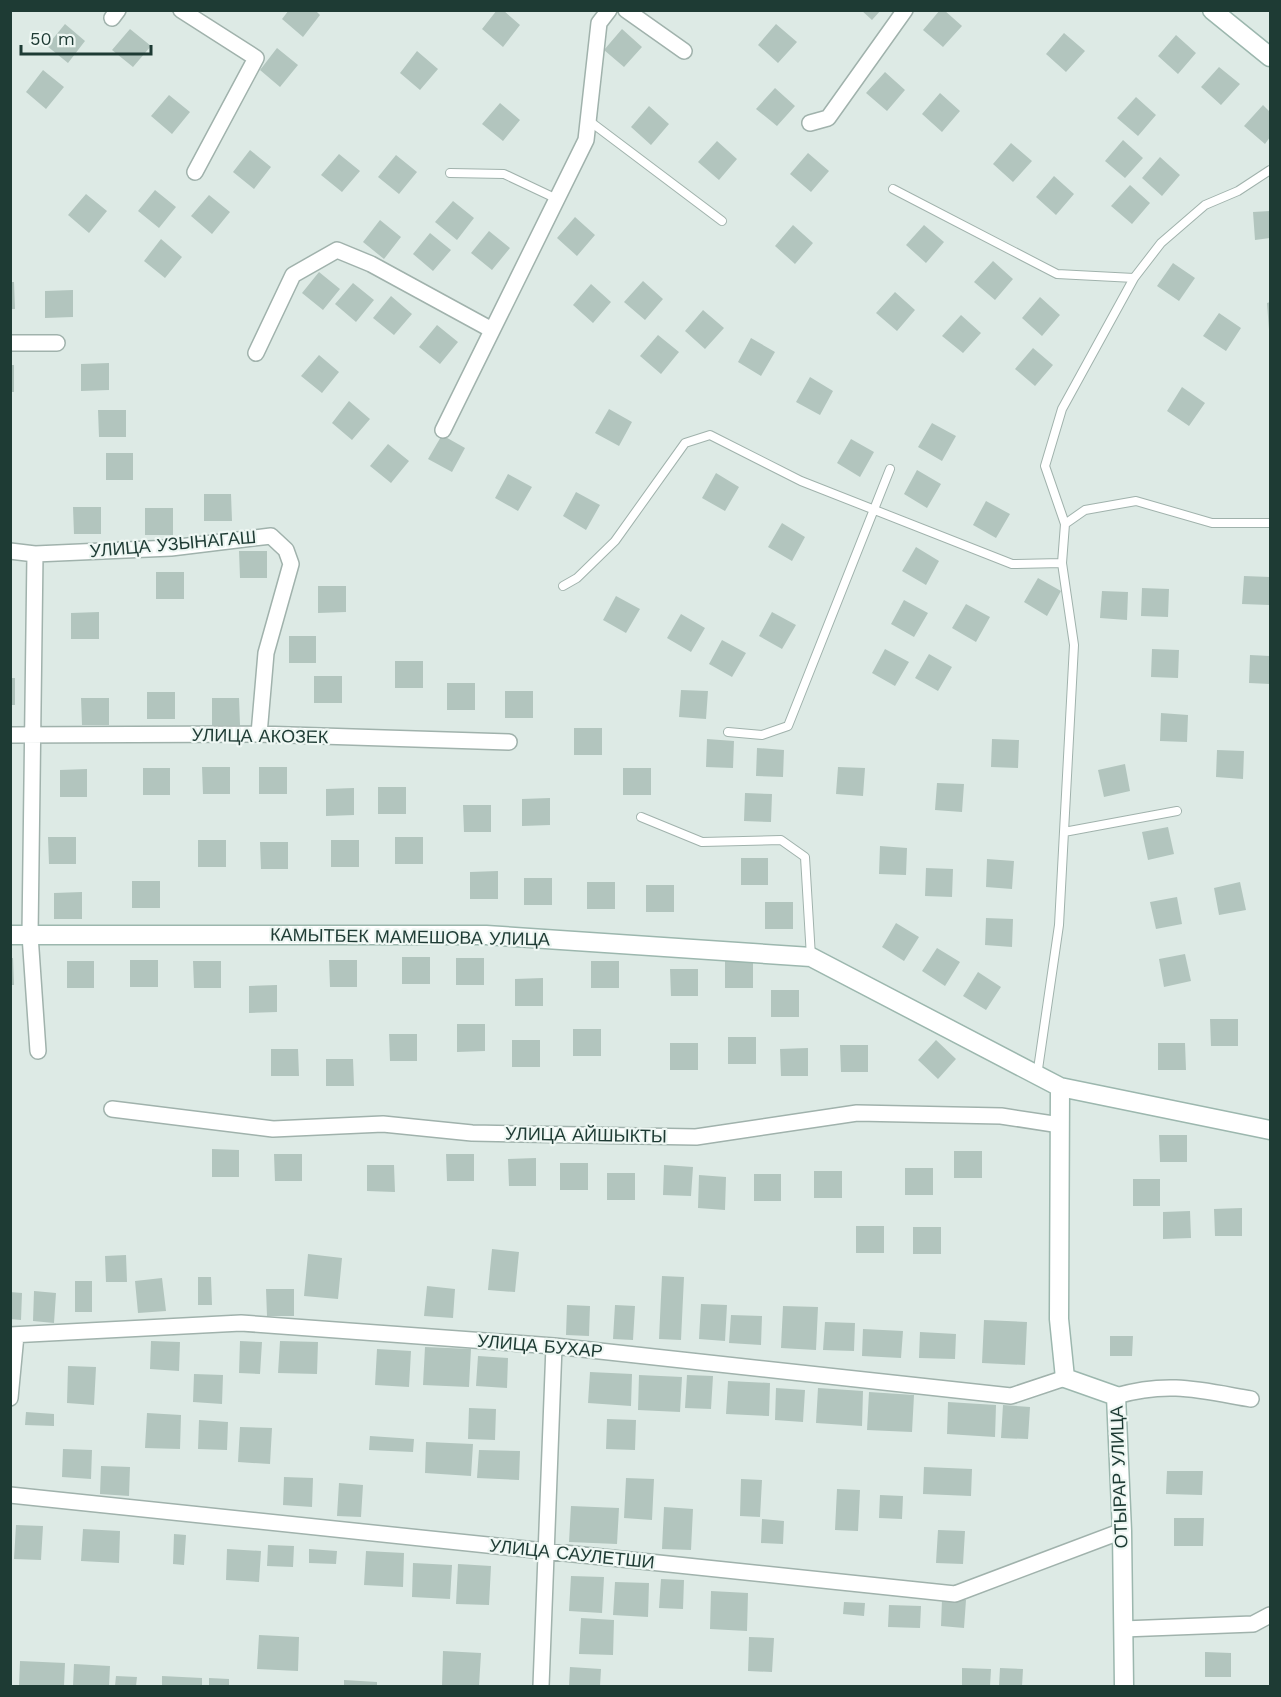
<svg xmlns="http://www.w3.org/2000/svg" width="1281" height="1697" font-family="'Work Sans',sans-serif">
	<style>
		.building { fill: #b2c5be }
		.lines { fill: none; stroke-linecap: round; stroke-linejoin: round }
		.lane-casing { stroke: #a0b2ac; stroke-width: 10 }
		.street-casing { stroke: #a0b2ac; stroke-width: 18 }
		.secondary-casing { stroke: #9cb7ae; stroke-width: 21 }
		.lane { stroke: #fff; stroke-width: 8 }
		.street { stroke: #fff; stroke-width: 15 }
		.secondary { stroke: #fff; stroke-width: 18 }
		.labels { text-anchor: middle; stroke-width: 4.5; stroke-linejoin: round; paint-order: stroke }
		.street-label { font-size: 18px; fill: #1e3b34; stroke: #eef7f3 }
	</style>
	<rect width="100%" height="100%" fill="#ddeae5"/>
	<path class="building" d="M289,10h26l5,5 -17,22 -21,-18z
		M497,10h6l17,15 -17,22 -21,-18z
		M861,10h20l-9,10z
		M940,10h4l18,16 -19,21 -20,-17z
		M65,24l20,17 -17,22 -21,-17z
		M776,24l21,18 -19,21 -20,-18z
		M130,29l21,17 -18,21 -21,-17z
		M622,29l20,18 -18,20 -20,-17z
		M1064,33l21,18 -19,21 -20,-18z
		M1176,35l20,18 -18,21 -20,-18z
		M277,48l21,17 -18,22 -20,-17z
		M417,51l21,18 -18,21 -20,-17z
		M1219,67l21,17 -19,21 -20,-18z
		M43,70l21,17 -18,22 -20,-17z
		M885,72l20,18 -18,21 -21,-18z
		M775,88l20,18 -18,20 -21,-17z
		M940,93l20,18 -18,21 -20,-18z
		M169,95l21,17 -18,22 -21,-18z
		M1136,97l20,18 -18,21 -21,-18z
		M500,103l20,17 -17,21 -21,-17z
		M1263,105l7,7v25l-5,7 -21,-18z
		M649,106l20,18 -18,21 -20,-18z
		M1123,140l20,18 -18,20 -20,-17z
		M717,141l20,18 -18,21 -21,-18z
		M1011,143l21,18 -19,21 -20,-18z
		M250,150l21,17 -17,22 -21,-17z
		M808,153l21,18 -18,21 -21,-18z
		M339,154l21,17 -18,21 -21,-17z
		M396,155l21,17 -18,22 -21,-17z
		M1160,157l20,18 -18,21 -20,-18z
		M1054,176l20,18 -18,21 -20,-18z
		M1130,185l20,18 -18,21 -21,-18z
		M155,190l21,17 -17,21 -21,-17z
		M86,194l21,17 -18,22 -21,-18z
		M209,195l21,17 -18,22 -21,-18z
		M453,201l21,17 -17,22 -22,-18z
		M1270,211v27l-15,2 -2,-28z
		M575,217l20,18 -18,21 -20,-18z
		M380,220l21,17 -17,22 -21,-17z
		M793,225l20,18 -18,21 -20,-18z
		M924,225l20,17 -18,21 -20,-18z
		M489,231l21,17 -18,22 -21,-17z
		M430,233l21,17 -18,21 -20,-17z
		M161,239l21,18 -17,21 -21,-17z
		M993,261l20,18 -18,21 -21,-18z
		M1173,263l22,15 -16,23 -22,-15z
		M319,272l21,17 -17,21 -21,-17z
		M643,281l20,18 -18,21 -21,-18z
		M10,282h4l1,27h-5z
		M353,283l21,17 -18,22 -21,-18z
		M591,284l20,18 -18,21 -20,-18z
		M73,290v27l-28,1v-27z
		M895,292l20,18 -18,21 -21,-18z
		M391,296l21,18 -18,21 -21,-17z
		M1040,297l20,18 -18,21 -20,-18z
		M1270,302v28h-1l-2,-27z
		M703,310l21,18 -19,21 -20,-18z
		M1219,313l22,15 -15,23 -23,-15z
		M961,315l20,18 -18,20 -21,-17z
		M437,325l21,17 -18,22 -21,-17z
		M658,335l21,17 -18,22 -21,-18z
		M751,338l24,14 -14,24 -23,-14z
		M1033,348l20,17 -18,21 -20,-17z
		M319,355l20,17 -17,21 -21,-17z
		M109,363v27l-28,1v-27z
		M10,365h4v27h-4z
		M810,377l23,14 -13,24 -24,-13z
		M1182,387l23,16 -16,23 -22,-15z
		M349,401l21,18 -18,21 -20,-17z
		M609,409l23,13 -13,24 -24,-13z
		M98,410h28v27h-27z
		M932,423l24,13 -14,25 -24,-14z
		M442,435l23,13 -13,24 -24,-13z
		M851,439l23,13 -14,25 -23,-14z
		M388,444l21,17 -18,22 -21,-17z
		M106,453h27v27h-27z
		M917,470l24,14 -14,24 -23,-14z
		M716,473l23,14 -14,24 -23,-13z
		M508,474l24,13 -14,24 -23,-13z
		M576,492l24,13 -14,25 -23,-14z
		M204,494h27l1,27h-28z
		M986,501l24,13 -14,24 -23,-13z
		M73,507h28v27h-27z
		M145,508h28v27h-28z
		M782,523l23,14 -13,24 -24,-14z
		M916,547l23,14 -13,24 -24,-14z
		M239,551h28v27h-27z
		M156,572h28v27h-28z
		M1244,576l26,1 -1,28 -27,-1z
		M1038,578l23,13 -14,25 -23,-14z
		M318,586h28v26l-28,1z
		M1142,588l27,1 -1,28 -27,-1z
		M1102,591l26,1 -1,28 -27,-2z
		M616,596l24,13 -14,24 -23,-13z
		M904,600l24,13 -14,24 -23,-13z
		M966,604l24,13 -14,25 -24,-14z
		M99,612v27h-28v-26z
		M772,612l24,13 -14,24 -23,-13z
		M681,614l24,14 -14,24 -24,-14z
		M289,636h27v27h-27z
		M722,640l24,13 -14,24 -23,-13z
		M885,649l24,13 -14,24 -23,-13z
		M1152,649l27,1 -1,28 -27,-1z
		M929,654l23,13 -14,24 -23,-13z
		M1250,655l20,1v28l-21,-1z
		M395,661h28v27h-28z
		M314,676h28v27h-28z
		M10,678h5v27h-5z
		M447,683h28v27h-28z
		M681,690l27,1 -2,28 -27,-2z
		M505,691h28v27h-28z
		M147,692h28v27h-28z
		M81,698h28v27h-27z
		M212,698h27l1,27h-28z
		M1161,713l27,2 -1,27 -27,-1z
		M574,728h28v27h-28z
		M707,739l27,2 -1,27 -27,-1z
		M992,739l27,1 -1,28 -27,-1z
		M757,748l27,2 -1,27 -27,-1z
		M1217,750l27,1 -1,28 -27,-2z
		M1125,764l5,27 -26,6 -6,-27z
		M202,767h28v27h-27z
		M259,767h28v27h-28z
		M838,767l27,1 -2,28 -27,-2z
		M143,768h27v27h-27z
		M623,768h28v27h-28z
		M87,769v28h-27v-27z
		M937,783l27,1 -2,28 -27,-2z
		M378,787h28v27h-28z
		M354,788v27l-28,1v-27z
		M745,793l27,1 -1,28 -27,-1z
		M550,798v27l-28,1v-27z
		M463,805h28v27h-27z
		M1168,827l6,27 -26,6 -6,-28z
		M48,837h28v27h-27z
		M395,837h28v27h-28z
		M198,840h28v27h-28z
		M331,840h28v27h-28z
		M260,842h28v27h-27z
		M880,846l27,2 -1,27 -27,-1z
		M741,858h27v27h-27z
		M987,859l27,2 -2,28 -26,-2z
		M926,868l27,1 -1,28 -27,-1z
		M498,871v28h-28v-27z
		M524,878h28v27h-28z
		M132,881h28v27h-28z
		M587,882h28v27h-28z
		M1240,882l6,28 -27,5 -5,-27z
		M646,885h28v27h-28z
		M82,892v27h-28v-26z
		M1177,897l5,27 -26,5 -6,-27z
		M765,902h28v27h-28z
		M986,918l27,1 -1,28 -27,-2z
		M896,923l23,14 -15,24 -22,-14z
		M937,948l23,14 -15,24 -23,-15z
		M1185,954l6,27 -27,6 -5,-28z
		M402,957h28v27h-28z
		M10,958h3l1,27h-4z
		M456,958h28v27h-28z
		M130,960h28v27h-28z
		M329,960h28v27h-27z
		M67,961h27v27h-27z
		M193,961h28v27h-27z
		M591,961h28v27h-28z
		M725,961h28v27h-28z
		M670,969h28v27h-27z
		M978,972l23,15 -15,23 -23,-14z
		M543,978v28h-28v-27z
		M277,985v27l-28,1v-27z
		M771,990h28v27h-28z
		M1210,1019h28v27h-27z
		M457,1024h28v27l-28,1z
		M573,1029h28v27h-28z
		M389,1034h28v27h-27z
		M728,1037h28v27h-28z
		M512,1040h28v27h-28z
		M936,1040l20,19 -18,20 -20,-19z
		M670,1043h28v27h-28z
		M1158,1043h27l1,27h-28z
		M840,1045h28v27h-27z
		M808,1048v28h-27l-1,-27z
		M271,1049h27l1,27h-28z
		M326,1059h27l1,27h-28z
		M1159,1135h28v27h-27z
		M212,1149l27,1v27h-27z
		M954,1151h28v27h-28z
		M274,1154h28v27h-27z
		M446,1154h28v27h-27z
		M536,1158v28h-27l-1,-27z
		M560,1163h28v27h-28z
		M367,1165h27l1,27 -28,-1z
		M664,1165l29,2 -2,29 -28,-1z
		M905,1168h28v27h-28z
		M814,1171h28v27h-28z
		M607,1173h28v27h-28z
		M754,1174h27v27h-27z
		M699,1175l27,2 -1,33 -27,-2z
		M1133,1179h27v27h-27z
		M1242,1208v28h-27l-1,-27z
		M1190,1211l1,27 -28,1v-27z
		M856,1226h28v27h-28z
		M913,1227h28v27h-28z
		M492,1249l27,3 -4,40 -27,-2z
		M308,1254l34,4 -4,41 -34,-3z
		M126,1255l1,27h-21l-1,-26z
		M662,1276l22,1 -3,63 -22,-1z
		M198,1277h13l1,28h-14z
		M162,1278l4,33 -28,2 -3,-32z
		M75,1281h17v31h-17z
		M427,1286l28,3 -2,29 -29,-2z
		M266,1289h28v27h-27z
		M34,1291l22,2 -2,30 -21,-2z
		M10,1292l12,1 -1,27 -11,-1z
		M701,1304l26,1 -2,36 -26,-2z
		M567,1305l23,1 -1,30 -23,-1z
		M615,1305l20,1 -2,34 -20,-1z
		M783,1306l35,1 -2,43 -35,-2z
		M731,1315l31,1 -1,29 -32,-2z
		M984,1320l43,2 -2,43 -43,-2z
		M825,1322l30,1 -1,28 -31,-1z
		M863,1329l40,2 -2,27 -39,-2z
		M920,1332l36,2 -1,25 -36,-1z
		M1110,1336h23l-1,20h-22z
		M151,1341l29,1 -1,29 -29,-2z
		M240,1341l22,1 -2,32 -21,-1z
		M280,1341l38,1 -1,32 -39,-1z
		M425,1347l46,2 -2,38 -46,-2z
		M377,1349l34,2 -2,36 -34,-2z
		M478,1356l30,2 -1,30 -31,-2z
		M68,1366l28,1 -2,38 -27,-2z
		M590,1372l42,2 -1,32 -43,-3z
		M194,1374l29,1 -1,29 -29,-2z
		M639,1375l43,2 -2,35 -42,-2z
		M687,1375l26,1 -2,33 -26,-1z
		M728,1381l42,2 -1,33 -43,-2z
		M776,1388l29,2 -2,32 -28,-2z
		M818,1388l45,3 -1,35 -46,-3z
		M869,1392l45,3 -2,37 -45,-2z
		M948,1402l48,3 -1,32 -48,-3z
		M1003,1405l27,2 -2,32 -27,-1z
		M469,1408l27,1 -1,31 -27,-1z
		M26,1412l28,2v12l-29,-1z
		M147,1413l34,2 -1,34 -35,-1z
		M607,1419l29,1 -1,30 -29,-1z
		M199,1420l29,2 -1,28 -29,-1z
		M240,1427l32,1 -2,36 -32,-2z
		M370,1436l44,3 -1,13 -44,-2z
		M426,1442l47,2 -2,32 -46,-3z
		M63,1449l29,1 -1,29 -29,-2z
		M479,1450l41,1 -1,29 -42,-2z
		M101,1466l29,1 -1,29 -29,-2z
		M924,1467l48,2 -1,27 -48,-2z
		M1167,1471h36l-1,24 -36,-1z
		M284,1477l29,1 -1,29 -29,-2z
		M626,1478l28,1 -2,41 -28,-2z
		M741,1479l21,1 -2,37 -20,-1z
		M339,1483l24,2 -2,32 -24,-1z
		M837,1489l23,1 -2,41 -23,-1z
		M880,1495l23,1 -1,23 -23,-1z
		M571,1506l48,2 -2,36 -48,-2z
		M664,1507l29,2 -2,41 -29,-1z
		M1174,1518h30l-1,28h-29z
		M762,1519l22,2 -1,23 -22,-1z
		M16,1525l27,1 -2,34 -27,-1z
		M83,1529l37,2 -1,32 -38,-2z
		M938,1530l27,1 -2,33 -27,-1z
		M174,1534l12,1 -2,30 -11,-1z
		M268,1545l26,1 -1,21 -26,-1z
		M227,1549l34,2 -2,31 -33,-2z
		M309,1549l28,2 -1,13 -27,-1z
		M366,1551l38,2 -1,34 -39,-2z
		M413,1563l39,2 -2,34 -38,-2z
		M458,1564l33,2 -2,39 -33,-1z
		M571,1576l33,1 -2,36 -33,-2z
		M661,1579l23,1 -1,29 -24,-1z
		M615,1582l34,1 -1,34 -35,-2z
		M711,1591l37,2 -1,38 -37,-2z
		M942,1599l24,1 -2,28 -23,-2z
		M844,1602l21,1 -1,13 -21,-2z
		M889,1605l32,1 -1,22 -32,-1z
		M581,1618l33,2 -1,35 -34,-1z
		M259,1635l40,2 -1,34 -41,-2z
		M749,1637l25,1 -2,34 -24,-1z
		M443,1651l38,2 -2,33h-37z
		M1205,1652l26,1v24h-26z
		M20,1661l45,2 -1,23h-45z
		M74,1664l36,2 -1,20h-36z
		M570,1667l31,2 -1,17h-31z
		M962,1668l29,1 -1,17h-28z
		M1000,1668l23,1 -1,17h-23z
		M116,1676l21,1 -1,9h-21z
		M162,1676l40,2v8h-40z
		M209,1678l20,1v7h-20z
		M344,1680l33,2v4h-33z"/>
	<g class="lines">
		<g class="lane-casing">
			<path id="lane" d="M588,120l134,101
				M450,173l54,1 53,25
				M893,189l164,85 77,4 27,-35 44,-38 33,-14 32,-21
				M1065,524l20,-14 51,-9 76,22h58
				M563,586l14,-8 38,-37 70,-98 25,-8 91,46 211,83 50,-1
				M728,732l34,3 26,-9 102,-257
				M641,817l61,25 79,-2 24,17 6,100
				M1064,832l113,-21
				M1037,1076l22,-151 15,-280 -12,-82 3,-39 -20,-58 17,-57 72,-131"/>
		</g>
		<g class="street-casing">
			<path id="street" d="M181,10l75,48 -61,114
				M626,10l58,41
				M112,18l6,-8
				M810,123l18,-5 77,-108
				M10,343h47
				M256,353l37,-78 44,-25 34,14 121,66
				M443,430l143,-290 13,-117 10,-13
				M10,551l25,3 136,-6 100,-12 15,14 5,14 -25,89 -7,81
				M35,554l-5,381 8,116
				M10,735l249,-1 250,8
				M112,1109l161,20 110,-5 89,9 224,4 161,-24 144,3 59,9
				M10,1335l231,-12 313,23 457,50 54,-18
				M1116,1396c52,-15 83,-6 135,3
				M10,1398l6,-63
				M10,1495l945,99 167,-63
				M1123,1629l130,-5 17,-9
				M541,1686l13,-340"/>
		</g>
		<g class="secondary-casing">
			<path id="secondary" d="M1212,10l58,47
				M10,935h476l325,22 249,130 210,43
				M1060,1087l-1,232 6,59 51,18 6,135 2,155"/>
		</g>
		<use href="#lane" class="lane"/>
		<use href="#street" class="street"/>
		<use href="#secondary" class="secondary"/>
	</g>
	<g class="labels">
		<g class="street-label">
			<text transform="translate(173 544) rotate(-5)" y="6">УЛИЦА УЗЫНАГАШ</text>
			<text transform="translate(260 736) rotate(1)" y="6">УЛИЦА АКОЗЕК</text>
			<text transform="translate(410 937) rotate(1)" y="6">КАМЫТБЕК МАМЕШОВА УЛИЦА</text>
			<text transform="translate(586 1135) rotate(1)" y="6">УЛИЦА АЙШЫКТЫ</text>
			<text transform="translate(540 1346) rotate(5)" y="6">УЛИЦА БУХАР</text>
			<text transform="translate(1119 1477) rotate(-92)" y="6">ОТЫРАР УЛИЦА</text>
			<text transform="translate(572 1554) rotate(6)" y="6">УЛИЦА САУЛЕТШИ</text>
		</g>
	</g>
	<rect width="1281" height="1697" fill="none" stroke="#1e3b34" stroke-width="24"/>
	<path d="M21 45v9h130v-9" fill="none" stroke="#1e3b34" stroke-width="3"/>
	<text x="30" y="45" font-size="18" fill="#1e3b34" stroke="#eef7f3" stroke-width="4.5" paint-order="stroke">50 m</text>
</svg>
